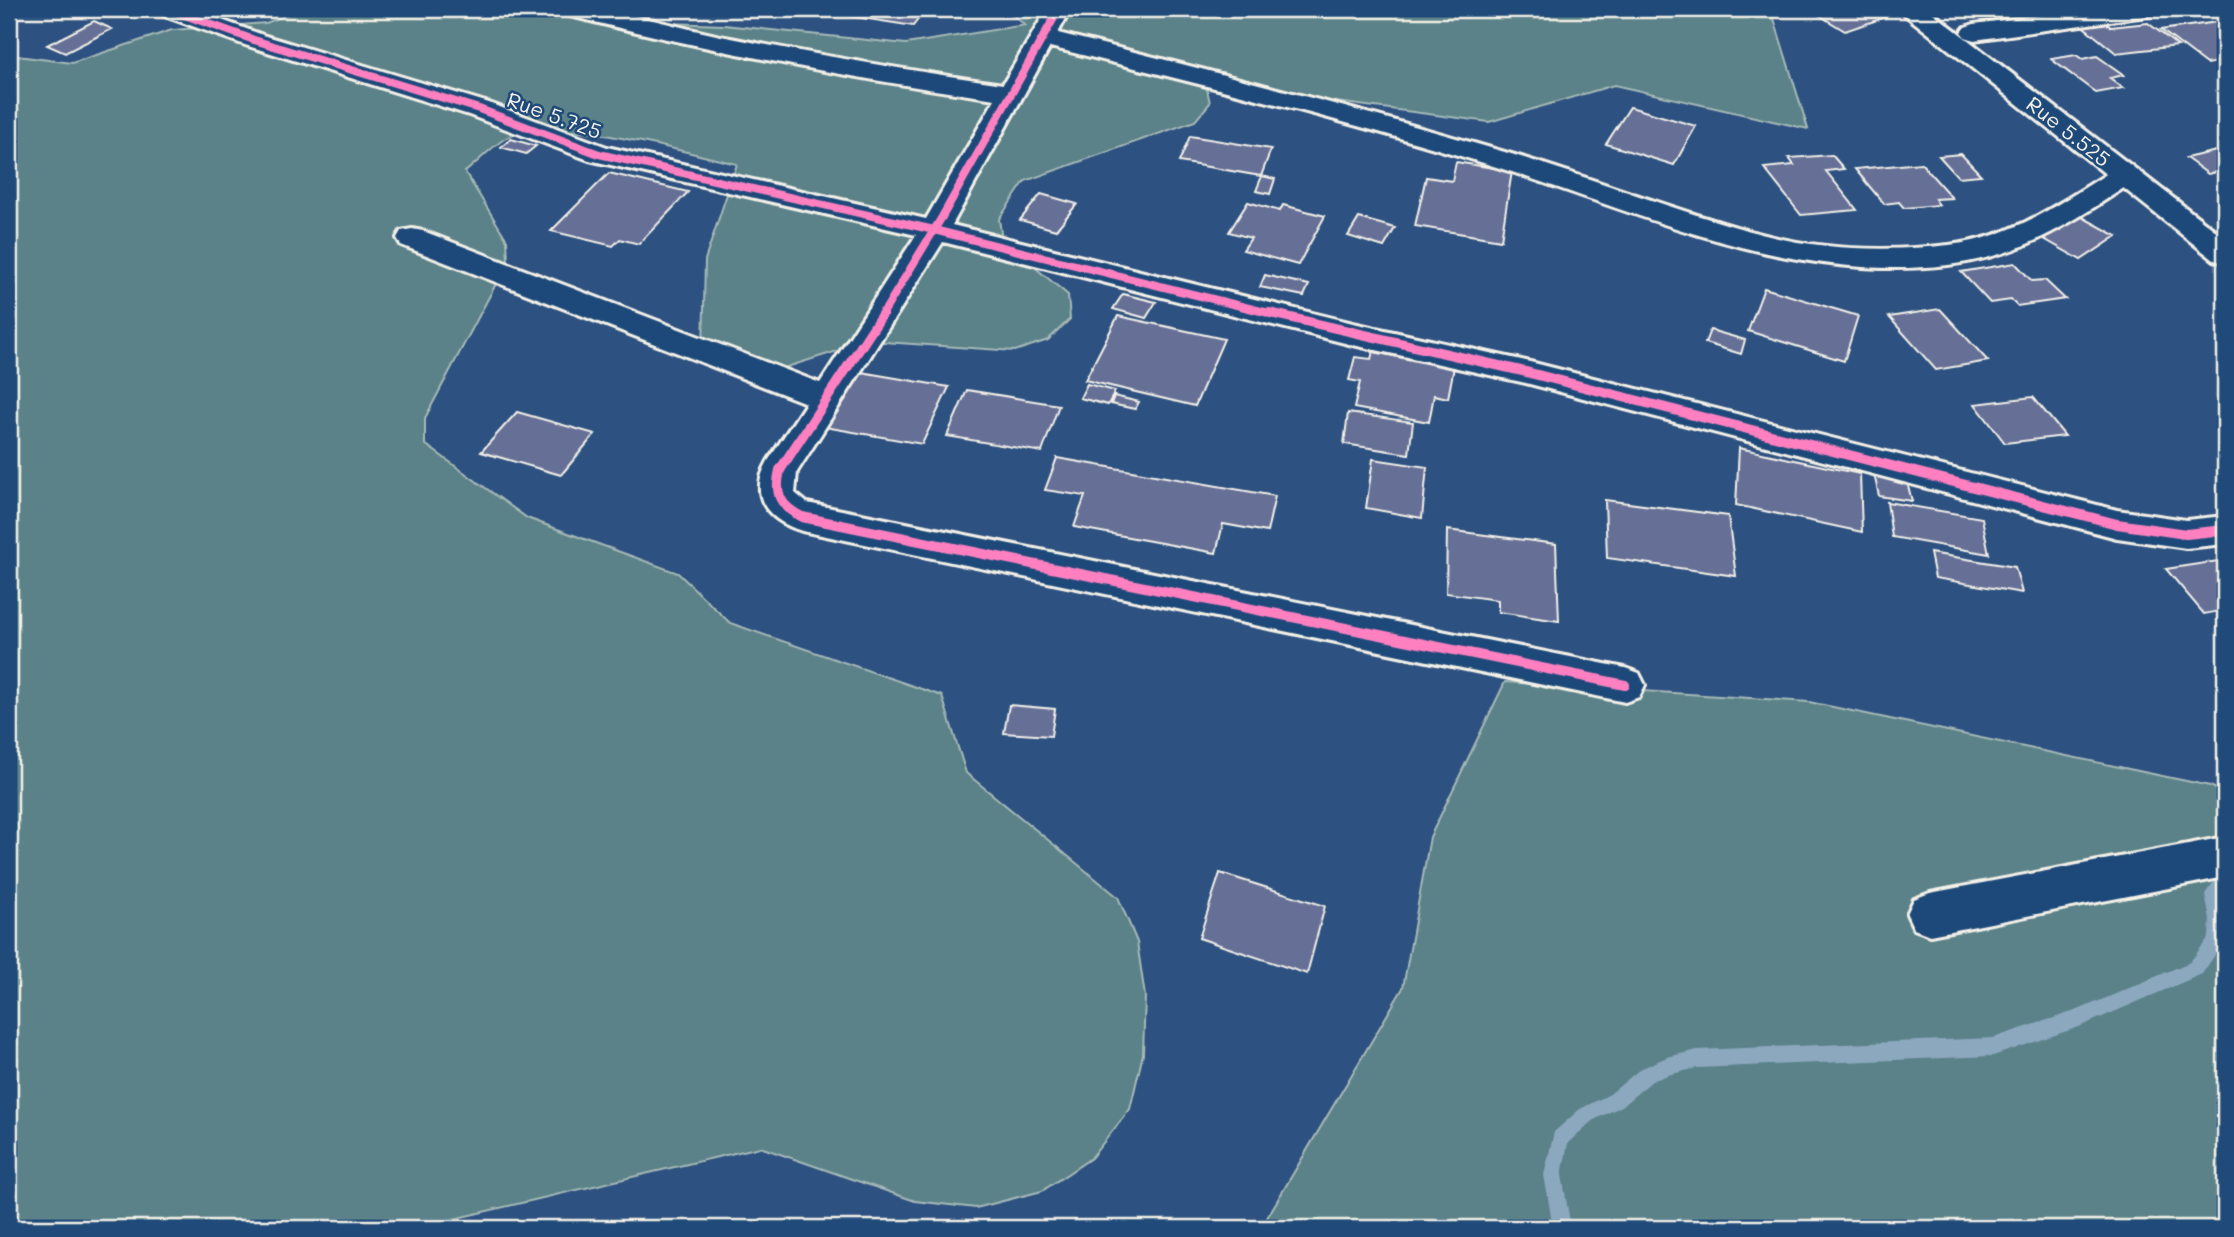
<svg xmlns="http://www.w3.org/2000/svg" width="2234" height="1237" font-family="Mali,sans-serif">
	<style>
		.green { fill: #5a8288; stroke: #a7bab8; stroke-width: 2 }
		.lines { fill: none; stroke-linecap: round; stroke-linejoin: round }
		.stream { fill: #8ca8bf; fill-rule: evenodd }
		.building { fill: #666f97; stroke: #f4f1e8; stroke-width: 2 }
		.minor-casing { stroke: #f4f1e8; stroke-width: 6 }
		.tertiary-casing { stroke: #f4f1e8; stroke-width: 6 }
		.minor { fill: #1f4a7a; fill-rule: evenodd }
		.tertiary { fill: #1f4a7a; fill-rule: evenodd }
		.cycleway-far1-casing { stroke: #1f4a7a; stroke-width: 11 }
		.cycleway-casing { stroke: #1f4a7a; stroke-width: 14 }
		.cycleway-far1 { stroke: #ff80c0; stroke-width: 8 }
		.cycleway { stroke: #ff80c0; stroke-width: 10 }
		.labels { text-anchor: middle; stroke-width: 5; stroke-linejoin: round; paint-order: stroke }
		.far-street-label { font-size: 21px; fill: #f4f1e8; stroke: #1f4a7a }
	</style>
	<rect width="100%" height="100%" fill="#2d5180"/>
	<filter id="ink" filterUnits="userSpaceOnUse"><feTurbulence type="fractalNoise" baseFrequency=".0143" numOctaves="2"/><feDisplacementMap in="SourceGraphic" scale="14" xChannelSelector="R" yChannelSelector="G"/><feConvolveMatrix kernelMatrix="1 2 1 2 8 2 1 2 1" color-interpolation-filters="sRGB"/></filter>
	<g filter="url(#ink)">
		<path class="green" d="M301,9h217l75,4 45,9 86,3 182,19 119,-19 -20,-16h766l37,120 -194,-44 -125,37 -283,-37 4,18 -15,18 -170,60 -26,38 3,21 66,55 2,24 -22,21 -33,11 -146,-10 -104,33 -62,-21 2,-93 32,-96c-50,-11 -188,-51 -231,-26 -15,9 -28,24 -41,34l42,68 1,21 -83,157v26l102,74 151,55 52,50 212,73 24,77 152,124 19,45 8,54 -2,58 -13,55 -39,49 -49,33 -66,17 -61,-7 -155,-54 -345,81h-406v-1173l63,8 100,-33 94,-7z
			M1505,682l304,20 401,84 15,7v435h-964l142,-240 27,-151z"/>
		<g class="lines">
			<path class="stream" d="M2225,873v19l-3,4 3,18v26l-23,34 -123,53 -86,29 -296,12 -29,7 -16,6 -30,25 -30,15 -24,22 -6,32 9,53h-18l-9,-53 10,-43 26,-23 30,-15 30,-25 27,-12 30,-7 296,-12 85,-28 112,-48 19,-25 1,-18 -5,-25 14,-19z"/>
		</g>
		<path class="building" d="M848,9h78l-13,17 -70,-11z
			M1824,9h47l15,8 -41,14 -31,-19z
			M94,21l18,8 -47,24 -18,-8z
			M2225,21v40l-19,3 -45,-34z
			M2104,22l7,5 37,-4 30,23 -62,7 -36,-29z
			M2076,55l6,4 15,-3 27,19 -14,3 13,10 -27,5 -45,-34z
			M1630,107l66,19 -22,39 -68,-21z
			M1190,136l81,13 -10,27 -82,-14z
			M511,139l25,7 -10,8 -25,-7z
			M2225,149v21l-17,4 -22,-16z
			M1961,154l20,21 -23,2 -19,-21z
			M1832,155l12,14 -18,2 31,39 -56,5 -37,-47 30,-3 -5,-7z
			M1456,162l56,9 -11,69 -86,-14 11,-49 26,4z
			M1921,163l31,35 -17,1 4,6 -35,3 -5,-6 -15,2 -29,-35z
			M609,173l79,19 -49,52 -19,-5 -7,7 -62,-15z
			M1262,176l13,3 -5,15 -14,-3z
			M1041,194l36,10 -21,26 -36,-10z
			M1248,202l32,9 3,-6 42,11 -27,49 -55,-15 8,-12 -22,-6z
			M2073,212l44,24 -36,24 -44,-25z
			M1359,218l36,10 -11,19 -36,-11z
			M2015,263l17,18 13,-1 20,19 -48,7 -6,-6 -21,3 -29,-31z
			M1265,275l44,10 -5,11 -44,-9z
			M1764,288l94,28 -14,45 -96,-30z
			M1123,294l33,8 -10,16 -33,-9z
			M1940,309l48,52 -52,9 -47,-53z
			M1118,316l106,23 -29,67 -110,-26z
			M1710,330l35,10 -4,14 -36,-11z
			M1373,352l81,15 -6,31 -14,-3 -5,27 -75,-14 6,-26 -11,-2 6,-23 16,2z
			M849,370l100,17 -27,57 -103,-18z
			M1087,384l28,7 -7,14 -28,-7z
			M967,390l92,15 -17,47 -95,-16z
			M1114,396l25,6 -4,7 -24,-5z
			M2033,397l32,39 -60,7 -30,-39z
			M517,412l78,22 -34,41 -80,-23z
			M1348,413l65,9 -4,32 -65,-10z
			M1739,448l121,26 2,58 -126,-27z
			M1057,458l218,38 -8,36 -44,-8 -7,29 -142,-26 11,-31 -40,-6z
			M1373,459l54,8 -5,51 -56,-10z
			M1874,474l32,4 6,23 -33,-5z
			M1605,500l123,16 8,60 -129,-18z
			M1887,502l95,16 7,36 -97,-17z
			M1447,530l109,14 3,77 -61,-9v-12l-52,-7z
			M1930,553l85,14 7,26 -87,-15z
			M2218,561l7,8v41l-21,4 -38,-45z
			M1009,705l46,4 -4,27 -47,-3z
			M1220,873l105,33 -18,68 -108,-36z"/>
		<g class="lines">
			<g class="minor-casing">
				<path id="minor" d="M156,9h35l72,26 226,68 118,44 319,72 69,-120c-146,-21 -290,-49 -433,-85l-3,-5c58,-3 114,18 172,29 90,18 181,33 272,46l44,-75h24l-13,24c150,37 301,76 450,120 85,25 168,58 253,81 60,16 127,18 188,11 63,-7 111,-42 164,-75l10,-3 10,3 4,6 -4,6c-63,41 -107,73 -185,83 -160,19 -308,-53 -458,-100 -145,-45 -293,-82 -440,-118l-98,178 401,98 173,38 591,149 69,10 39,-4v28l-39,4 -69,-10 -591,-155 -173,-38 -410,-103 -146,230 -2,21 12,10 818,165 14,5 6,12 -6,12 -14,5 -823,-171c-35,-11 -54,-35 -34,-70l38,-58 -405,-158 -4,-7 4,-7 11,-2 11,2 397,152 96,-148 -327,-75 -120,-45 -224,-70 -86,-31z
					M2092,9h66l-3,5 -9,2 -172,24 -9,-3 -4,-5 4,-5 9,-3z
					M2225,837v40l-295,58 -16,-6 -7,-15 7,-15 16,-6z"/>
			</g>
			<g class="tertiary-casing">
				<path id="tertiary" d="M1901,9h27l297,229v25l-11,-3 -310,-246z"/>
			</g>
			<use href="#minor" class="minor"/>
			<use href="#tertiary" class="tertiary"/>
			<g class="cycleway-far1-casing">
				<path id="cycleway-far1" d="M168,9l86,31 225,69 120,45 335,76 343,85
					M882,315l60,-98 117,-208"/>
			</g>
			<g class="cycleway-casing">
				<path id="cycleway" d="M883,313l-103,157c-6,24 0,36 22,47l823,168
					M1270,313l256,59 591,152 69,10 39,-4"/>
			</g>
			<use href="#cycleway-far1" class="cycleway-far1"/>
			<use href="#cycleway" class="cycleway"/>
		</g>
	</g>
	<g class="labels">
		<g class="far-street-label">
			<text transform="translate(554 116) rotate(20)" y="7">Rue 5.725</text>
			<text transform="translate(2068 132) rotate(38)" y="7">Rue 5.525</text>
		</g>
	</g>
	<rect width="2234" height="1237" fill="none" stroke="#1f4a7a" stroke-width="35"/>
	<rect x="18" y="18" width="2199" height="1202" fill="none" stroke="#f4f1e8" stroke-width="2.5" filter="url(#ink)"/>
</svg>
